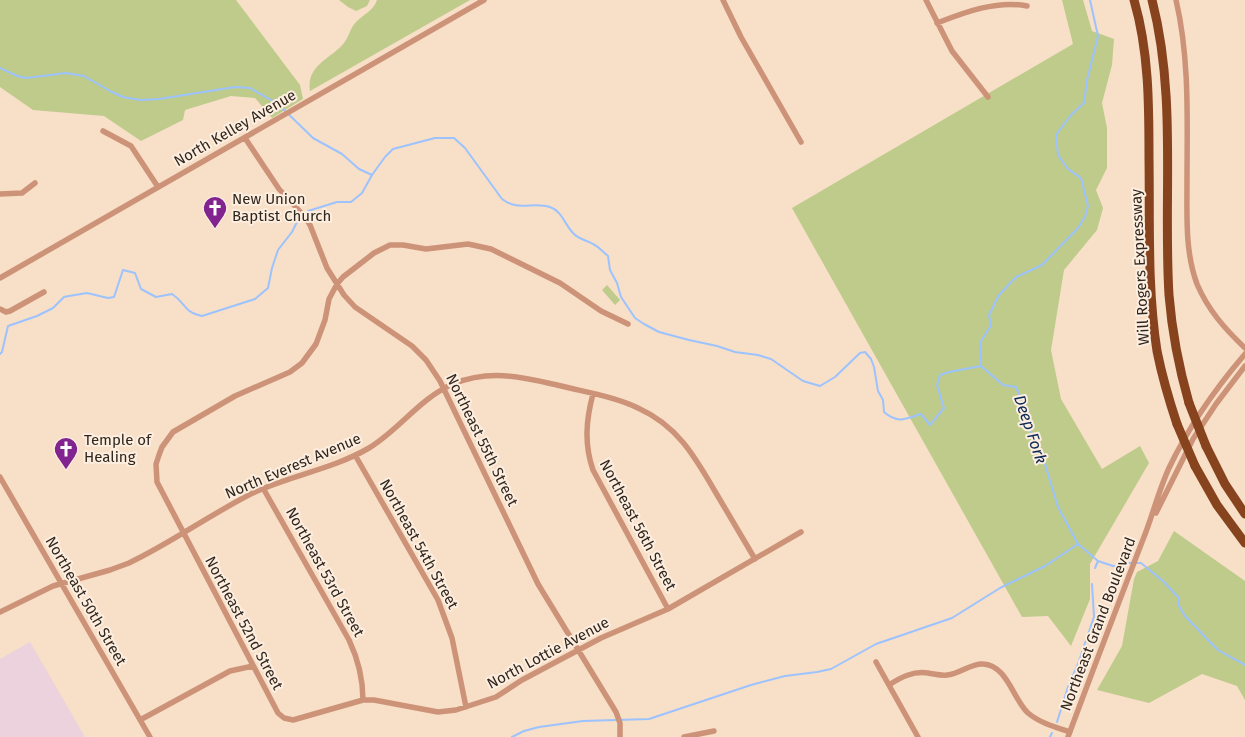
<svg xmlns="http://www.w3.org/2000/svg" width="1245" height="737" font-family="'Fira Sans',sans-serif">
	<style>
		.education { fill: #ebd2dc }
		.green { fill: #becb8b }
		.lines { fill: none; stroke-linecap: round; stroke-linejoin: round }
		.stream { stroke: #9cc3fe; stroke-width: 2 }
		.minor { stroke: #cd9378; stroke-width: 5.5 }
		.highway { stroke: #87431e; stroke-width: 9 }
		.highway-bridge { stroke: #87431e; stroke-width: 9 }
		.labels { text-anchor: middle; stroke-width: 4; stroke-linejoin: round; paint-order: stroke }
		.street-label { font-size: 15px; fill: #2f261d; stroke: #fdeee0 }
		.poi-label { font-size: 15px; fill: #2f261d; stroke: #fdeee0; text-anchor: start }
		.water-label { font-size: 16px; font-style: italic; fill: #0b2a56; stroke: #fdeee0 }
	</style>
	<rect width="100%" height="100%" fill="#f8dfc8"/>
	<path class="education" d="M30,642l55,95h-85v-78z"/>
	<path class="green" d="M0,0h236l64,85 3,14 -31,19 -17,-20 -24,-2 -46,14 -2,10 -42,21 -37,-25 -71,-6 -33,-23z
		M339,0h31l-3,6 -11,5 -8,-4z
		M377,0h93l-160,91c-4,-26 21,-32 34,-48 5,-6 6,-15 12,-21 7,-7 18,-12 21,-22z
		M1062,0h21l9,31 22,8 -2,26 -10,38 5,25v40l-11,22 7,18 -6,22 -33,40 -13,80 10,49 41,70 38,-23 9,17 -59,101v35l-19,47 -23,-30 -26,1 -230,-409 281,-164z
		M607,285l13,15 -5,5 -13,-15z
		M1174,531l71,50v119l-8,-14 -35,-12 -53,29 -52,-13 25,-44 12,-67 3,-7 21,-11z"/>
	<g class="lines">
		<path class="stream" d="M0,68l17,8 9,2 40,-5 18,3 26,15 13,6 17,3 19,-1 76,-12 15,1 28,16 35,34 29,16 17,15 13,6
			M308,211l29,-9h14l11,-9 10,-18 13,-18 8,-8 42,-11h19l11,10 37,51c17,13 30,2 48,8 12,4 15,18 23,26 5,6 13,7 20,11 6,3 10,8 15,12l2,14 7,13 4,14 14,21 9,6 15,8 30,8 28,6 18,6 23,3 13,4 32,22 17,5 15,-9 25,-24 5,-1 6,7 3,8 4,24 5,9 1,12c14,12 21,7 37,2l9,11 14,-17 -7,-23 3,-10 9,-3 32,-6
			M0,354l2,-2 6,-26 29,-10 16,-8 11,-11 5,-1 18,-3 21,5 6,-1 9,-27 12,3 6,16 15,8 16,-3c14,9 11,18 30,22l53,-17 13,-11 4,-20 6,-18 14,-18 6,-12
			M981,366l-1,-23 11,-18 -2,-10 10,-20 17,-18 26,-12 36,-37 7,-11 3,-11 -7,-28 -13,-9 -10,-14 -2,-20 15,-20 13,-12 3,-23 11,-44 -8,-36
			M981,366l22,19 13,2 9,21 4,19 16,37 13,43 20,37 20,17 15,5h5l8,-3h15l22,18 15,16 1,9 6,10 25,26 8,8 27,15
			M1095,568l3,-7
			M1057,722l11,-35 10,-23 16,-47 -2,-33
			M512,737l12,-6 15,-4 44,-6 66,-2 102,-34 34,-9 32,-4 14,-3 45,-25 76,-26 48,-30 45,-22 33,-22
			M1050,737l2,-4"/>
		<path class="minor" d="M723,0l18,37 60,105
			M926,0l26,51 36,46
			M1176,0c14,60 11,122 11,182 0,34 -2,70 10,102 11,26 28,45 48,64
			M937,23c28,-11 60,-23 90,-17
			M103,131l28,15 27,41
			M245,138l34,51 26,28 5,8 17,43 17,27 11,12 57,39 14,14 14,21 98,203 78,128 4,11v14
			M0,194l22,-1 13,-10
			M0,278l484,-278
			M0,309l6,3 4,-1 34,-19
			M628,324l-27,-13 -41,-28 -69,-34 -23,-5 -42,5 -23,-4h-13l-16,8 -31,24 -6,7 -8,15 -4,21 -9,24 -14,19 -12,9 -55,24 -62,36 -11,15 -3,8 -3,9 1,18 121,231 6,5 9,2 70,-20h11l64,12 18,-2 40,-13 26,-17 79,-42 67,-29 133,-77
			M593,394c-7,26 -9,50 0,76l75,139
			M355,455l83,145 14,38 14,69
			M0,477l150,260
			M263,488l86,152c9,19 14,39 14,60
			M1156,513l37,-74 23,-35 29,-38
			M0,612l53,-26 57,-16 19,-7c44,-21 83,-50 126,-71 37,-17 78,-23 114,-44 30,-18 51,-50 84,-64 37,-15 68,-7 104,1 27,7 56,11 81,23 40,18 57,49 78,85 13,22 26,44 39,66
			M876,662l42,75
			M889,685c12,-8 24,-14 39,-12 7,1 13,3 19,2 13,-1 24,-12 36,-11 24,1 30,35 45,49 12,10 27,14 42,19
			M140,720l90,-49 23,-5
			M684,737l30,-6
			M1068,737c24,-65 49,-130 74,-195 10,-24 16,-50 27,-74 20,-42 46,-79 76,-114"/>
		<path class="highway" d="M1134,0c15,51 15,105 15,158 1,63 -2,130 8,193 5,25 12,49 20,73
			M1152,0c25,97 11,197 17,295 3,37 10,73 20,108
			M1206,446l19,38 20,30
			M1195,466l22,39 28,38"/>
		<path class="highway-bridge" d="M1189,403l17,43
			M1177,424l18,42"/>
	</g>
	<defs>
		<g id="church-pin" transform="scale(1.25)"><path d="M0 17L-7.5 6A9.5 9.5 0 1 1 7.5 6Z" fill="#82248f" stroke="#fdeee0"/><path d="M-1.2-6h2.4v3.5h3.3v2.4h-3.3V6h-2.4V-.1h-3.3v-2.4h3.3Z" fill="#fff"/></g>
	</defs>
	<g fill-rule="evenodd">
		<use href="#church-pin" x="215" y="208"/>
		<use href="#church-pin" x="66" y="449"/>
	</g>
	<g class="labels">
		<g class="street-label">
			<text transform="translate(235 128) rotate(-30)" y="5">North Kelley Avenue</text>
			<text transform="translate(1140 267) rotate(-93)" y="5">Will Rogers Expressway</text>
			<text transform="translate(482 440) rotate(64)" y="5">Northeast 55th Street</text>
			<text transform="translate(293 466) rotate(-23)" y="5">North Everest Avenue</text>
			<text transform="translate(638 525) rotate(62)" y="5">Northeast 56th Street</text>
			<text transform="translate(419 544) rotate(61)" y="5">Northeast 54th Street</text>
			<text transform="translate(325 572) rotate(61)" y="5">Northeast 53rd Street</text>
			<text transform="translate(86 601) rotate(60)" y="5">Northeast 50th Street</text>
			<text transform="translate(244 623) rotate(62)" y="5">Northeast 52nd Street</text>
			<text transform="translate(1098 624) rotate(-69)" y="5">Northeast Grand Boulevard</text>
			<text transform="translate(548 653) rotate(-28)" y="5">North Lottie Avenue</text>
		</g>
		<g class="poi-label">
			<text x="232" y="204">New Union<tspan x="232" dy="17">Baptist Church</tspan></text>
			<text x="84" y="445">Temple of<tspan x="84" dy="17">Healing</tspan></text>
		</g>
		<g class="water-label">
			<text transform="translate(1031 429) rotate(71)" y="6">Deep Fork</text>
		</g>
	</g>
</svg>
